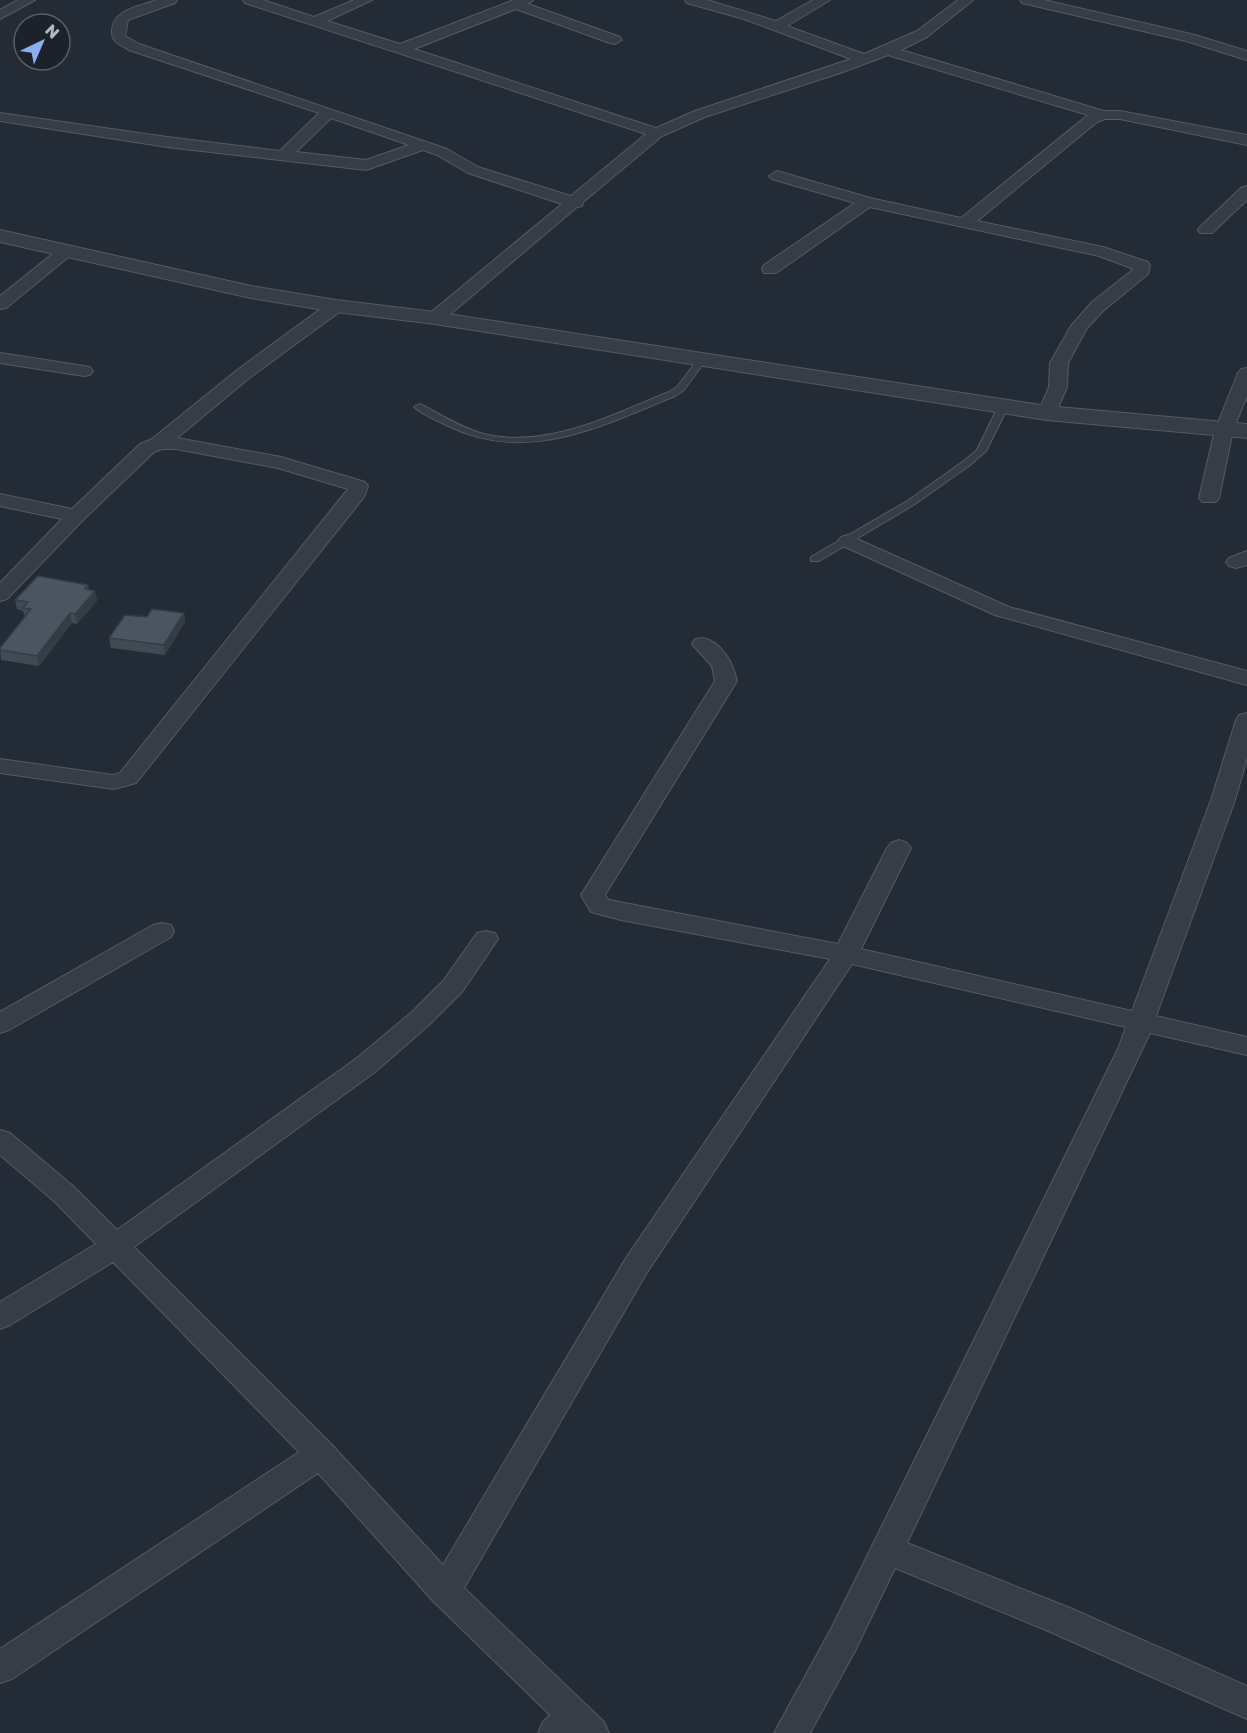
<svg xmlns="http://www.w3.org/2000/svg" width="1247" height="1733" font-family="'Golos Text',sans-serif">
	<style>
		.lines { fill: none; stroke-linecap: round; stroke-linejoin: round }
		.service-casing { stroke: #545b65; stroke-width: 2 }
		.minor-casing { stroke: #545b65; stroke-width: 2 }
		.tertiary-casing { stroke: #545b65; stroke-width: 2 }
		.service { fill: #363d47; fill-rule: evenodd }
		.minor { fill: #363d47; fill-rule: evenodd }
		.tertiary { fill: #363d47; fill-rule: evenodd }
		.wall { fill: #404954 }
		.shaded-wall { fill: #343c45 }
		.building { fill: #4b5562; stroke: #343c45; stroke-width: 1.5 }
	</style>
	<rect width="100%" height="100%" fill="#232b36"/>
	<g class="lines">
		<g class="service-casing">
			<path id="service" d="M702,357l4,3 -23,31 -8,5c-76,31 -148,69 -229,29 -10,-5 -23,-10 -32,-18l5,-3 3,1c19,10 38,22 58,28 64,18 131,-18 189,-41l8,-5 22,-29z
				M1003,404l5,3 -22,44 -16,14 -55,39 -96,57h-8v-4l98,-57 55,-39 13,-11 21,-43z"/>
		</g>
		<g class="minor-casing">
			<path id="minor" d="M18,0h17l-35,19v-9z
				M157,0h20l-2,3 -47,17 -3,16 14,8 308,105 31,18 93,29 75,-62 -401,-131 -2,-3h20l51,17 40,-17h18l-45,21 73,23 114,-44h19l-5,4 92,33 2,3 -7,4 -5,-1 -94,-34 -102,40 242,79 39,-17 156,-52 -107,-40 -57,-16 -2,-3h22l69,21 37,-21h17l-43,26 77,28 53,-23 41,-31h15l-46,37 -26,13 203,61h16l127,24v10l-127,-26h-15l-8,3 -120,99 126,26 45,15 2,4 -2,8 -44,36 -17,18 -19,35 -1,24 -13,30h-14l-2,-4 11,-26 1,-24 21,-37 21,-24 42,-33 -35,-13 -229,-49 -94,66h-12l-2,-4 2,-4 91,-62 -83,-24 -3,-3 8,-5 93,27 91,20 127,-103 -200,-60 -45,17 -138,45 -43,19 -79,66 -1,4 -5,1 -136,115h-12l-3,-4 3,-4 133,-110 -94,-31 -31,-18 -14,-5 -57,20 -199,-23 -167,-26v-8l167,24 113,14 39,-38 -190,-63c-10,-6 -18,-8 -17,-20 1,-21 29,-24 45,-30zM331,118l78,27 -43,15 -70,-8z
				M1020,0h24l151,35 52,16v9l-61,-19 -164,-38z
				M1247,186v14l-35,33h-12l-2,-3 2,-3 41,-39z
				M66,246l8,5 -2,3 -66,54 -6,1v-13l60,-48z
				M336,301l6,1 3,4 -3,4 -94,69 -71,59 104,19 84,25 3,4 -4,11 -228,286 -22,6 -114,-16v-14l113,16 7,-2 228,-284 -70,-21 -102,-19h-14l-8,3 -71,68 -76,79 -7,2v-18l62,-64 -62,-13v-12l72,15 68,-65 12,-5 84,-68 94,-69z
				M0,353l84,13 6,1 3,4 -3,4 -6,1 -84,-13z
				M1247,368v28l-14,34 -14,68 -3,4h-14l-3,-4 16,-68 23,-57 3,-4z
				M848,535l161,72 238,64v14l-252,-70 -154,-70 -3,-4 3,-4z
				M1247,551v14l-11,3 -7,-2 -3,-4 3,-4z
				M703,638c19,4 30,25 34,43l-132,214 4,5 229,44 49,-96 4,-5 8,-3 8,3 4,5 -50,101 271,62 79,-211 25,-80 3,-5 8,-2v45l-12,42 -79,216 91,21v18l-97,-22 -243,510 163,65 177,78v33l-201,-89 -151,-62 -40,83 -45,82h-36l57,-104 287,-580 8,-22 -274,-63 -206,310 -182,314 140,134 5,11h-71l5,-11 7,-7 -117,-114 -115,-128 -306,206 -12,4v-34l299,-197 -186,-190 -103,63 -10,4v-27l96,-58 -42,-43 -54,-46v-25l10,3 64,54 43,43 240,-172 55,-46 32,-32 33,-47 9,-2 9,2 3,6 -36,53 -32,32 -55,48 -241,175 198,198 111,120 183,-307 204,-299 -209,-39 -30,-8 -10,-17 134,-214 -3,-15 -20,-22 3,-5z
				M162,923l9,2 3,6 -3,6 -162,93 -9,3v-21l153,-87z"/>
		</g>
		<g class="tertiary-casing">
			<path id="tertiary" d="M0,230l251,56 85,14 99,12 612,94 200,18v14l-200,-18 -612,-96 -99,-12 -85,-14 -251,-56z"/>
		</g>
		<use href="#service" class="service"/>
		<use href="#minor" class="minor"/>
		<use href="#tertiary" class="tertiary"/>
	</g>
	<path class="wall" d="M88,585l1,5 6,1 2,10 -20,23 -5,-1 -33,43 -38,-6 -1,-12 25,-31 -2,-6 -6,-2 -2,-9z
		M184,613l1,9 -20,33 -54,-7 -2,-10 38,-21z"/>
	<path class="shaded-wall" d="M95,591l2,10 -20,23 -2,-10z
		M70,613l2,10 -33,43 -2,-10z
		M184,613l1,9 -20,33 -1,-10z"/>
	<path class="building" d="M38,576l50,9 -3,4 10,2 -20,23 -5,-1 -33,43 -37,-6v-2l31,-39 -8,-1 5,-6 -13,-2z
		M152,609l32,4 -20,32 -55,-7 16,-23 22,2z"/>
	<g transform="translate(42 42) rotate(44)"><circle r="28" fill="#1c222c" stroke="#585e68" stroke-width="1.5"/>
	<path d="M0-4.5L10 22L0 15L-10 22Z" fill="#8daeed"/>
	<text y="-9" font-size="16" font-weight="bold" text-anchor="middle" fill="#b1b8c3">N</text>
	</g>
</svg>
